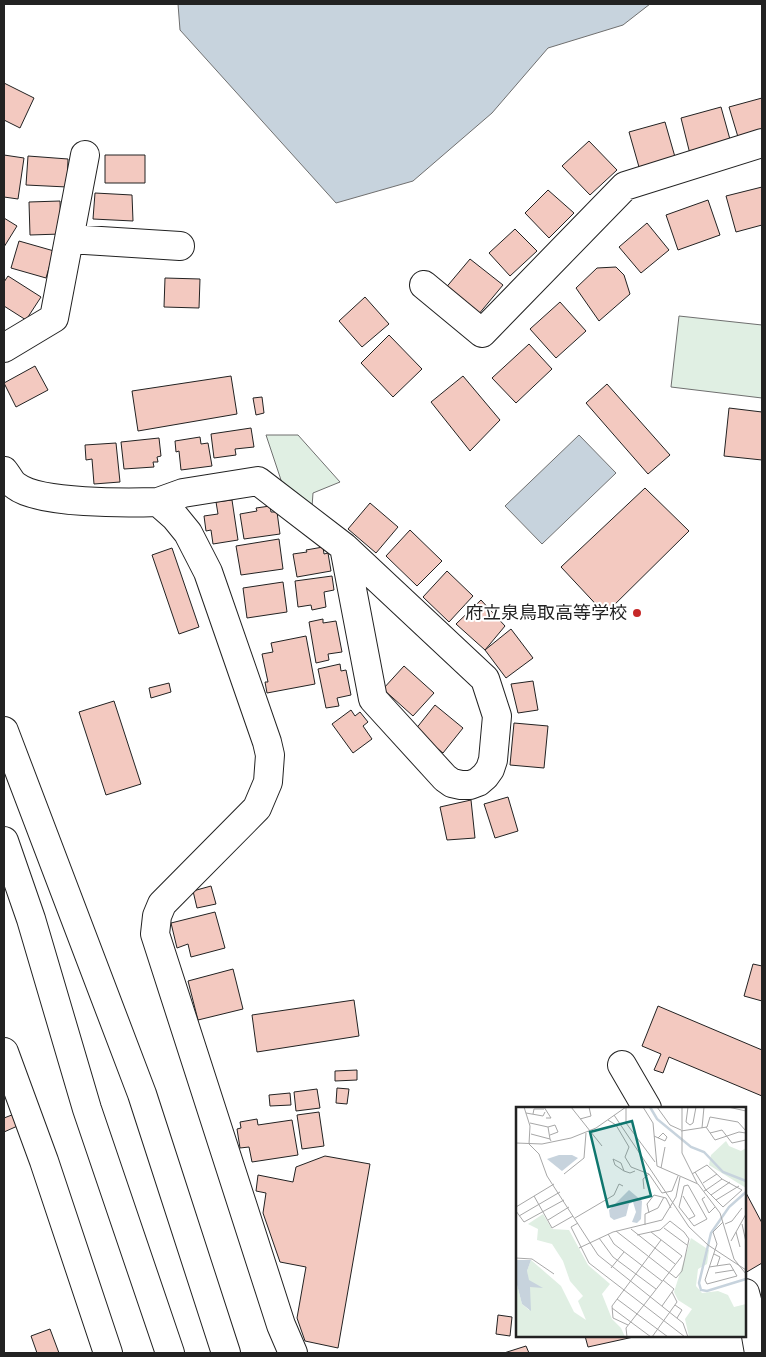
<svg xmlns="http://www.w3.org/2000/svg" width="766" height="1357" font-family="Jost,'Noto Sans JP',sans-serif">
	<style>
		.green { fill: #e0efe3; stroke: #6f6f6f }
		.water { fill: #c7d3dd; stroke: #6f6f6f }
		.building { fill: #f3c9c0; stroke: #222 }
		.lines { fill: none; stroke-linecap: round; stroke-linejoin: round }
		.minor-casing { stroke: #222; stroke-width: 30 }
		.highway-casing { stroke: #222; stroke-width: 30 }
		.minor { stroke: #fff; stroke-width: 28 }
		.highway { stroke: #fff; stroke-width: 28 }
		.poi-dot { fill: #c62828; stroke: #fff; stroke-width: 2 }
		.labels { text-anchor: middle; stroke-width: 4; stroke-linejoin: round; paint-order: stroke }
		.poi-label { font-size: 18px; fill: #222; stroke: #fff; text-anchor: end }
		.inset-river { fill: none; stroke: #c7d3dd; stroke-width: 2.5 }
		.inset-road { fill: none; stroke: #a7a7a7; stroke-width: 1 }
		.view { fill: #0f766e; fill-opacity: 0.15; stroke: #0f766e; stroke-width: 2.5 }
		.inset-edge { fill: none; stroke: #222; stroke-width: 2.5 }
	</style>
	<rect width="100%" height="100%" fill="#fff"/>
	<path class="green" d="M679,316l83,9v73l-91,-11z
		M266,435h32l42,47 -27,11 -1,14 -30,-24z"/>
	<path class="water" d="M178,4h472l-27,21 -75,23 -56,65 -79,68 -77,22 -156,-173z
		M579,435l37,38 -74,71 -37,-38z"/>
	<path class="building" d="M4,83l30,15 -14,30 -16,-8z
		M762,98v32l-24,7 -9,-30z
		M721,107l10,36 -41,11 -9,-36z
		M665,122l10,35 -36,10 -10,-35z
		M589,141l28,29 -27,25 -28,-29z
		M4,155l20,3 -6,41 -14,-2z
		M105,155h40v28h-40z
		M28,156l40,3 -1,28 -41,-2z
		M762,187v38l-26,7 -10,-36z
		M548,190l26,23 -25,25 -24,-25z
		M95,193l37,2 1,26 -40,-2z
		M708,200l12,35 -42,15 -12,-35z
		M60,201l1,33 -31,1 -1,-33z
		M4,218l13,8 -13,21z
		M647,223l22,27 -28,23 -22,-26z
		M515,229l22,22 -27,25 -21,-23z
		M19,241l35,10 -8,27 -35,-10z
		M470,259l33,26 -25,30 -34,-25z
		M616,267l8,8 6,19 -31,27 -23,-33 21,-20z
		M8,276l33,21 -15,23 -22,-14v-24z
		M165,278l35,1 -1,29 -35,-1z
		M365,297l24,27 -27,23 -23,-26z
		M560,302l26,29 -30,27 -26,-29z
		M389,335l33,34 -29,28 -32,-34z
		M529,344l23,25 -36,34 -24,-25z
		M35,366l13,24 -32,17 -12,-24z
		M231,376l6,38 -99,17 -6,-40z
		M463,376l37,44 -30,31 -39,-49z
		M607,384l63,71 -22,19 -62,-71z
		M262,397l2,16 -8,2 -3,-17z
		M729,408l33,4v48l-38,-4z
		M251,428l3,19 -19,2 1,6 -22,3 -3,-24z
		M200,437l1,7 7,-1 4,23 -31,4 -2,-19 -3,1 -1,-11z
		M159,438l2,18 -4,1 1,5h-5l1,5 -30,2 -3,-27z
		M116,443l4,39 -26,2 -2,-25 -6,1 -1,-15z
		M645,488l44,43 -84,83 -44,-47z
		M232,500l6,40 -25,4 -2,-14 -5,1 -2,-15 14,-2 -2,-12z
		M370,503l28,24 -22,26 -28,-24z
		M270,506l1,6h6l3,22 -36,5 -4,-25 17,-3 -1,-3z
		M410,530l32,31 -25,25 -31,-30z
		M279,539l4,30 -42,6 -5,-29z
		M323,547l1,7 4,-1 3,18 -34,6 -4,-23 14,-2 -1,-2z
		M172,548l27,79 -20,7 -27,-79z
		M447,571l26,25 -24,26 -26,-25z
		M332,576l2,14 -10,2 2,15 -14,3 -1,-5 -13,2 -3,-26z
		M283,582l4,30 -40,6 -4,-30z
		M481,600l24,26 -20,24 -29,-26z
		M323,619v4l13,-2 6,31 -14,2 1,6 -13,3 -7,-41z
		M511,629l22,29 -27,20 -21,-28z
		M306,636l9,48 -48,9 -2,-11h3l-6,-28 11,-2 -2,-9z
		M340,664l1,7 5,-1 5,25 -14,3 2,8 -13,2 -8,-39z
		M404,666l30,27 -21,23 -30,-27z
		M533,681l5,29 -20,3 -7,-29z
		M169,683l2,9 -20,6 -2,-10z
		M114,701l27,83 -35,11 -27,-83z
		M435,705l28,23 -20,25 -28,-23z
		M351,710l4,6 5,-4 8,10 -5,4 9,13 -19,14 -21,-29z
		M514,723l34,3 -4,42 -34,-3z
		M508,797l10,34 -23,7 -11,-34z
		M471,800l4,38 -28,2 -7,-33z
		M211,886l5,18 -19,4 -4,-17z
		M215,912l10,36 -34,9 -3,-13 -11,4 -6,-25z
		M753,964l9,2v35l-18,-5z
		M233,969l10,40 -45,11 -10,-39z
		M354,1000l5,36 -102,16 -5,-37z
		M658,1006l104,44v46l-93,-39 -6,16 -9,-3 7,-16 -19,-8z
		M357,1070v10l-22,1v-10z
		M337,1088l12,1 -2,15 -11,-1z
		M317,1089l3,19 -24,3 -2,-19z
		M290,1093l1,12 -21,1 -1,-11z
		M319,1112l5,34 -22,3 -5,-34z
		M17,1113l5,11 -18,8v-14z
		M257,1119l1,6 34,-5 6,35 -46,7 -3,-15 -9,1 -3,-19 4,-1 -1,-6z
		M325,1156l45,8 -32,184 -33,-7 -8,-23 9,-51 -26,-5 -17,-49 3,-20 -10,-2 2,-16 35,7 3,-15z
		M745,1191l17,32v40l-17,10z
		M498,1315l14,2 -2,19 -14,-2z
		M50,1329l9,24h-22l-6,-17z
		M585,1336h53l-50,11z
		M526,1346l3,7h-25z"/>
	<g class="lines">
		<g class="minor-casing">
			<path id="minor" d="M69,239l111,7
				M424,285l58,48 143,-147 137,-43
				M4,348l50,-30 31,-163
				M4,471c4,5 7,12 12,15 23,18 112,17 142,16l17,15 13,16 20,39 59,170 3,13 -2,27 -11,26 -95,96 -5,12 -2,18 126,391 12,28
				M158,502l25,-9 75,-12 86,66 141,132 12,37 -4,44 -3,9 -5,7 -7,6 -8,3h-9l-9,-2 -7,-5 -72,-79 -29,-152
				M4,1052l40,109 64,192
				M622,1065l25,43
				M745,1293l10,37 4,23"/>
		</g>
		<g class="highway-casing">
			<path id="highway" d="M4,731l138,363 84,259
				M4,841l27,78 56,190 83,244"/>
		</g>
		<use href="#minor" class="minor"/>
		<use href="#highway" class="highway"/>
	</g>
	<circle class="poi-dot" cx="637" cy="613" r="5"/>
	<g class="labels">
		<g class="poi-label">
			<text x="627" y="619">府立泉鳥取高等学校</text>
		</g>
	</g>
	<g transform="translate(516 1107)">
		<rect width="230" height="230" fill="#fff"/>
		<path d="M210,34l3,5 12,5 5,-3v40l-37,-23 2,-10zM27,107l9,15 17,1 19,35 22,19 -8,10 10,25 9,9 4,9h-109v-56l6,23 7,6 -2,-39 4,-11 30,26 13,26 12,8 -8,-19 5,-5 -13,-15 -7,-20 -11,-17 -15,-4 1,-11 -10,-5zM175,131l18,12 -2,14 -9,5 -2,17 6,7 16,-2 10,4 6,12 12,-3v33h-57l-4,-18 7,-10 -14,-9 -4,-8z" fill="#e0efe3"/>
		<path d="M43,48h13l6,3 -16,13 -15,-12zM113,83l13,11 -1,18 -4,4 -5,-1 4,-10 -3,-10 -4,2 -3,12 -12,4 -4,-3 -1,-7zM0,153h15l-4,11 2,9 14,8 -13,-1 1,24 -9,-7 -6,-23z" fill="#c7d3dd"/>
		<path class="inset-river" d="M134,0l7,12 34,28 13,5 19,20 23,9M230,85l-17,15 -18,26 -12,50 2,7 6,1 39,-12"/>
		<path class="inset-road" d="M8,0l6,19 -1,18 10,10 8,22 51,79 85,68 5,14M28,0l7,11h-5M55,0l31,39M110,0v16l29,39M127,0l10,16 4,43 41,18 22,29 14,46 12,15M141,0l13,18 11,5M166,0v46l15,30M172,0l-2,15 4,3 3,-2 3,-16M212,0l18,4M10,6l17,3 2,-4M17,7l1,-5h10M98,8l75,112 19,18 38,25M64,12l11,-3 -2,-9M92,13l8,5 13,22 -4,10 6,10 18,7 13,19 10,-2 6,-15M14,16l18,4M190,20l9,13 24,-8 7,1M186,21l2,-21M165,24l26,-4 3,-10 28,5 8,9M194,26l12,-3 10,13 14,-3M15,27l19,5M34,28l8,-3 -3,-7 -7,2 2,12 1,2M138,29l11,5 2,-4 -4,-4 -5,5M0,36l26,1 29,-6 25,-10 30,-21M145,61l4,-21M108,64l-3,-8 -8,-4 2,6 9,6 6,2 5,-2M179,65l11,18 17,17 19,-17 -20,-11 -16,11 -2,1M48,67l20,-16 2,-25M176,67l15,-9 15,14M187,76l14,-9M172,78l19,34 -13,7 -15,-19 5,-21zM128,82l-1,-10 6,-5M195,88l19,-13M18,89l18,32 21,-12M167,89l12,20 -6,3M189,90l-3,2 7,14 6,-6M200,93l23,-14M0,100l38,-23M0,104l8,11 40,-22M133,106l-2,-9 7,-9 12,3 5,10M3,109l41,-24M59,111l39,-23 5,-11 4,2M32,113l21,-13M62,116l-7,4 18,36 96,74M209,117l7,-3 10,-13M226,117l4,18M129,118v-11l13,-6 6,-11M148,121l23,17M115,122l44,35M100,124l60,47 6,-7 7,-32 -5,-7 -14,-11 -10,9 -23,5M135,125l31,24M220,125l4,15M92,127l6,10 48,37M83,131l14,19 43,32M215,134l15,-27M63,141l34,-16 49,-12 14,-23 4,-20M198,147l6,3 -3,9M0,151l16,1 22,15M193,160l21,-3 7,12 -30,8 -2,-4 12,-36 -4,-12 10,-10M95,161l13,-16M199,166l19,-3M101,192l51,38M159,198l7,5 -5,8M146,199l12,-17 -11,-9M96,201l39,29M112,218l-15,-7 -1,-12 49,-66M111,230l-1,-9 56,-72M136,230l25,-35 -5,-10"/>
		<path class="view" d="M116,14l19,75 -43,11 -18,-75z"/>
		<rect width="230" height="230" class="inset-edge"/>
	</g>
	<rect width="766" height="1357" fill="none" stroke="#222222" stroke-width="10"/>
</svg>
